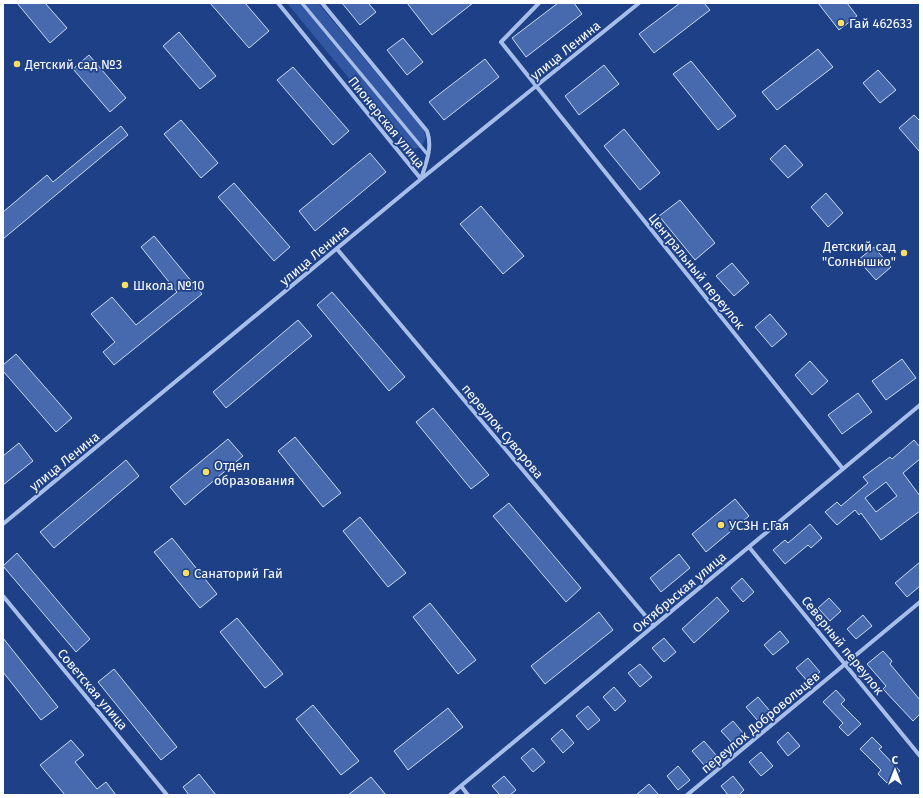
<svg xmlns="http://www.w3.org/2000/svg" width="923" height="798" font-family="'Fira Sans',sans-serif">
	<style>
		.green { fill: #3258a3 }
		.building { fill: #4769ae; stroke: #cbdbf8; fill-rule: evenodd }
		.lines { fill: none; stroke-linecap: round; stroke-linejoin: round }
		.pedestrian { stroke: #a7beea; stroke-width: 3.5 }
		.minor { stroke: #a7beea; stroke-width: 4 }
		.poi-dot { fill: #f9df66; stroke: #1e4086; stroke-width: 1.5 }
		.labels { text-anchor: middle; stroke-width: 3.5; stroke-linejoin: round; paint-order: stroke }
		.poi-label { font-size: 13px; fill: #fff; stroke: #1e4086; text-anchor: start }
		.street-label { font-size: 13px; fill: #fff; stroke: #1e4086 }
	</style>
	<rect width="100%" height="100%" fill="#1e4086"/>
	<path class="green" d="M287,3h31l105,126 3,9 -5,9 -11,3 -6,-5z"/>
	<path class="building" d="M17,3h28l22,25 -17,15z
		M210,3h35l24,28 -20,17z
		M342,3h26l8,9 -16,13z
		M407,3h66l-41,32z
		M558,3h16l8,11 -56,43 -14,-19z
		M680,3h24l6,7 -56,43 -15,-19z
		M818,3h29l10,13 -18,14z
		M179,32l37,44 -16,13 -37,-43z
		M403,38l20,24 -16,13 -20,-25z
		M818,49l15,18 -56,43 -15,-18z
		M89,55l37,43 -16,14 -37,-43z
		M485,59l14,18 -55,43 -15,-18z
		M691,61l45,55 -18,14 -45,-56z
		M604,65l15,19 -40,31 -14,-19z
		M293,67l56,64 -16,14 -56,-65z
		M878,70l18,20 -16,13 -17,-20z
		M914,115l6,6v31l-21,-24z
		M181,120l37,43 -17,15 -37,-44z
		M121,126l7,9 -125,104v-27l44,-37 6,7z
		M624,129l36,44 -20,17 -36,-44z
		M785,145l18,20 -15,13 -18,-19z
		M370,153l16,19 -71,59 -16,-20z
		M234,183l56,64 -16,14 -56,-64z
		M826,193l17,20 -15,14 -17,-20z
		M680,200l35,43 -20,17 -36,-44z
		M481,206l43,50 -21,18 -43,-50z
		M154,236l48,58 -88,71 -11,-13 12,-10 -24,-28 21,-17 24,28 41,-33 -36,-45z
		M874,247l17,20 -15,13 -18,-20z
		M732,263l17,20 -15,13 -18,-20z
		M332,292l73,85 -16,14 -72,-86z
		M770,314l17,20 -15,13 -17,-20z
		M298,320l14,16 -86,72 -13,-16z
		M16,354l56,64 -16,14 -53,-61v-6z
		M902,359l14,19 -30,22 -14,-19z
		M810,361l18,20 -16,14 -17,-20z
		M858,393l14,19 -30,22 -14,-19z
		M433,408l56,67 -18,14 -55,-67z
		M295,437l46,56 -18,14 -45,-56z
		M228,439l15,17 -58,49 -15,-18z
		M914,440l6,7v12l-17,14 17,23v15l-39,29 -20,-27 -2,2 -4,-5 -18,15 -12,-13 12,-10 4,4 27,-23 -5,-6 27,-20 2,2zM886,482l11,14 -21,16 -11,-14z
		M19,443l14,18 -30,24v-29z
		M126,460l13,16 -85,72 -14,-16z
		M735,499l14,17 -43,36 -14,-18z
		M509,503l72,85 -15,14 -73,-86z
		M360,517l46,56 -18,14 -45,-56z
		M810,524l12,14 -11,10 -3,-3 -23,19 -12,-14 12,-10 3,3z
		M172,538l45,56 -17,14 -46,-56z
		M17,553l73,86 -14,13 -73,-86z
		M679,554l11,14 -29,24 -11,-14z
		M920,562v24l-13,11 -12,-14z
		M742,578l12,14 -11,10 -12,-14z
		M717,597l12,14 -35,32 -12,-14z
		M829,598l12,13 -11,10 -12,-13z
		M430,603l46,57 -18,14 -45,-57z
		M599,612l14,18 -68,54 -14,-18z
		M863,615l9,11 -16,13 -9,-10z
		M237,618l46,56 -18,14 -45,-56z
		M780,631l9,11 -16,13 -9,-10z
		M3,638l55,69 -17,13 -38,-48z
		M664,638l12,14 -12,10 -12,-14z
		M883,651l9,10 -2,3 30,36v14l-7,7 -30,-32 3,-3 -19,-22z
		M808,658l12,14 -12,10 -12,-14z
		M640,664l12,13 -12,10 -12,-14z
		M114,669l63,78 -16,13 -63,-78z
		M614,687l12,14 -11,10 -12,-14z
		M836,690l9,10 -4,4 20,20 -13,12 -9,-9 4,-4 -20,-21z
		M758,697l12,14 -12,10 -12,-14z
		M313,705l46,56 -18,14 -45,-56z
		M588,706l12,14 -12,10 -12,-14z
		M448,708l15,19 -55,43 -14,-19z
		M733,721l11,13 -11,10 -12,-13z
		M562,729l12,14 -11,10 -12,-14z
		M788,732l12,14 -12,10 -11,-14z
		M872,737l10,10 -3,2 21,22 -13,12 -9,-9 3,-4 -21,-21z
		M71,740l13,15 -9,7 22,27 9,-7 10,13h-51l-25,-30z
		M704,741l12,14 -12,10 -12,-14z
		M533,748l12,14 -12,10 -12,-14z
		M761,752l12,14 -12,10 -12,-14z
		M678,766l12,14 -12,10 -11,-14z
		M199,774l17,21h-27l-6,-8z
		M504,776l12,14 -6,5h-10l-8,-9z
		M733,776l11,14 -5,5h-11l-7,-9z
		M371,777l15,18h-38z
		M649,784l10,11h-23z"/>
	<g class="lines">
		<path class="pedestrian" d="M302,3l126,152"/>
		<path class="minor" d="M278,3l143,176
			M322,3l105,128c6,16 -1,32 -6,48
			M539,3l-38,39 342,427
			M337,249l317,377
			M3,524l418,-345 218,-176
			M749,547l171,209
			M3,596l164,199
			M461,786l7,9
			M450,795l470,-390
			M687,795l233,-193"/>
	</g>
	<g class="poi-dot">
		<circle cx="841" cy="23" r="4"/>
		<circle cx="17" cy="64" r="4"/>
		<circle cx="904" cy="253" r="4"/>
		<circle cx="125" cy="285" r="4"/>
		<circle cx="206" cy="472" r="4"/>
		<circle cx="721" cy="525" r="4"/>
		<circle cx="186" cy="573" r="4"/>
	</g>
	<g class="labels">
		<g class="poi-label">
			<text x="849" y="28">Гай 462633</text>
			<text x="25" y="69">Детский сад №3</text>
			<text x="896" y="251" text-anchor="end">Детский сад<tspan x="896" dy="15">"Солнышко"</tspan></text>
			<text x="133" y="290">Школа №10</text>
			<text x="214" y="470">Отдел<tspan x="214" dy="15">образования</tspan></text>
			<text x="729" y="530">УСЗН г.Гая</text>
			<text x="194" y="578">Санаторий Гай</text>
		</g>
		<g class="street-label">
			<text transform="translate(565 50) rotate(-39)" y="5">улица Ленина</text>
			<text transform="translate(387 122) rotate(51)" y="5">Пионерская улица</text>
			<text transform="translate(314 255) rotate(-40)" y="5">улица Ленина</text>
			<text transform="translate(697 271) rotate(51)" y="5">Центральный переулок</text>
			<text transform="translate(503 431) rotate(50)" y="5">переулок Суворова</text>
			<text transform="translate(64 461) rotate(-39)" y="5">улица Ленина</text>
			<text transform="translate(679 592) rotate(-40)" y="5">Октябрьская улица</text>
			<text transform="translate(843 645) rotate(51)" y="5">Северный переулок</text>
			<text transform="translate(93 689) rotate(50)" y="5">Советская улица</text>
			<text transform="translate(760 722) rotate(-40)" y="5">переулок Добровольцев</text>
		</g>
	</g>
	<rect width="923" height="798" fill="none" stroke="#ffffff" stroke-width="8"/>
	<g transform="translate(895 770)" stroke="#1e4086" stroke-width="3" paint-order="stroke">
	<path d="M0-3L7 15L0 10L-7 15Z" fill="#ffffff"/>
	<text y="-6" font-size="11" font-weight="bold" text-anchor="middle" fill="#ffffff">С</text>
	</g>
</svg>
